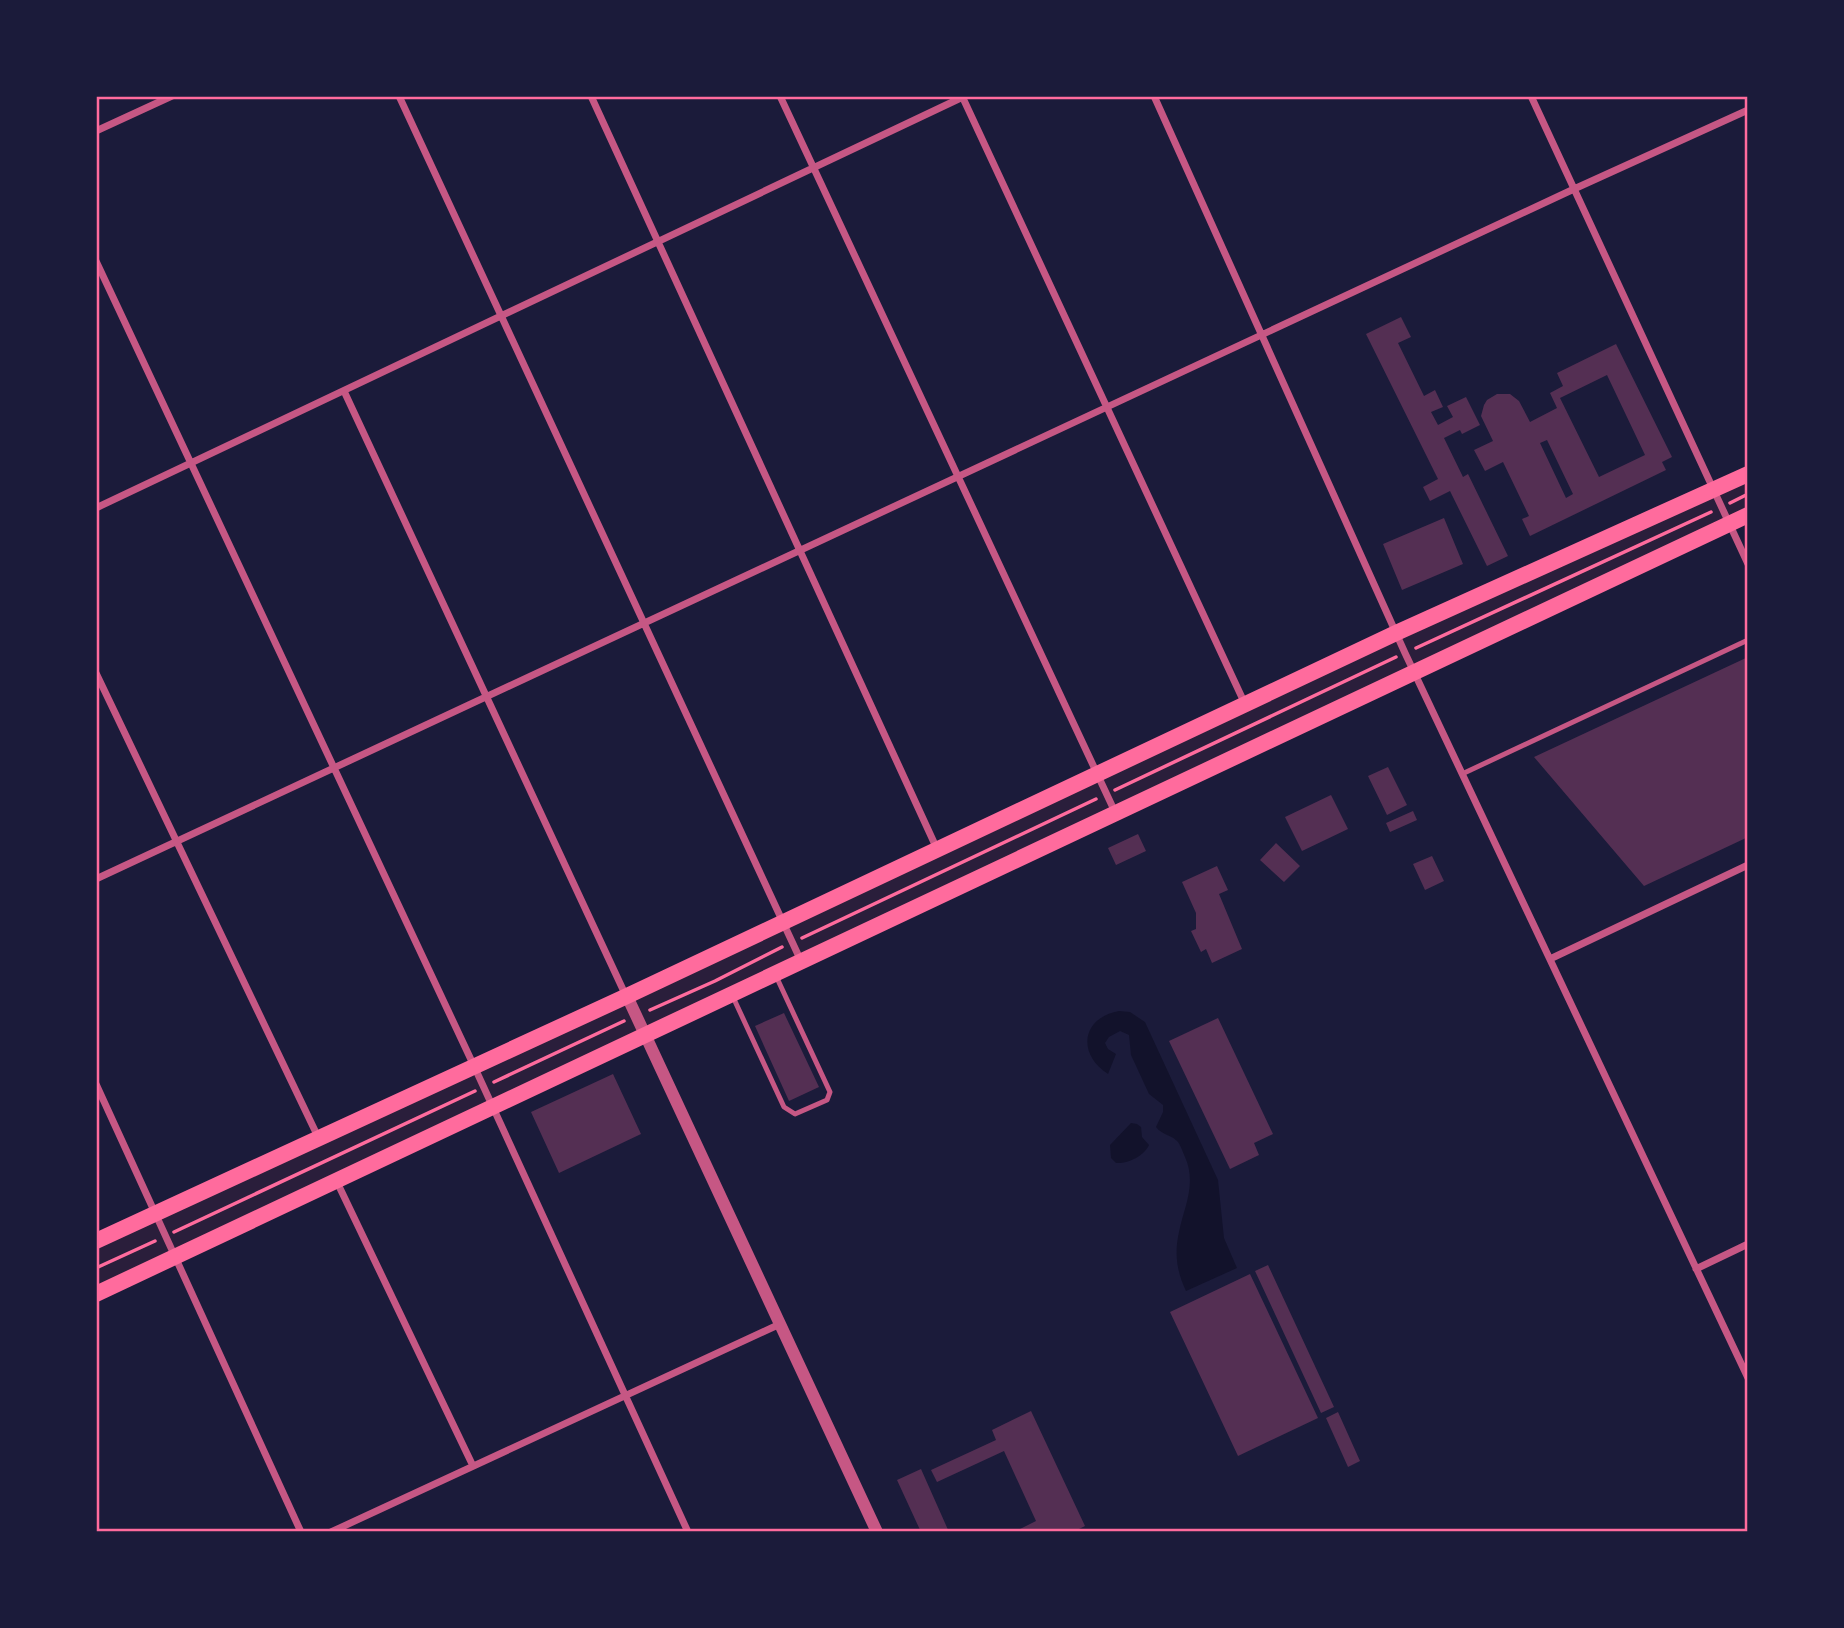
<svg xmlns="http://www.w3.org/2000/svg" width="1844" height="1628" font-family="Helvetica,sans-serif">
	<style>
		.green { fill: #2a1e3b }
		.water { fill: #12122b }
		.building { fill: #542f53; fill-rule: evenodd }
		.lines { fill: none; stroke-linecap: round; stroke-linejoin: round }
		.path { stroke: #ff6b9d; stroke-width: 3.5 }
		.service { stroke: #c65784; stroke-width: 5 }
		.minor { stroke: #c65784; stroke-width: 7 }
		.tertiary { stroke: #c65784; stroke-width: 12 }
		.primary { stroke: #ff6b9d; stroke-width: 16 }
		.neatline { fill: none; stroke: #ff6b9d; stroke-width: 2.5 }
	</style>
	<rect width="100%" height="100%" fill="#1b1b3a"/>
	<path class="green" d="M1748,474v41l-1652,779v-53z"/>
	<path class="water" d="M1119,1011l11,1 15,10 73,158 6,58 13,30 -51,23c-9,-19 -12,-37 -7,-59 5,-25 18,-48 6,-75 -2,-4 -4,-11 -7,-15 -6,-7 -16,-7 -22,-15l7,-15v-7l-14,-11 -18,-39 -2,-20 -9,-4 -11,6 -4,6 3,6 8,5 -8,20c-31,-20 -27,-56 11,-63z
		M1131,1123l6,1 4,3 1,10 7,8c-5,11 -21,19 -33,18l-5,-5 -1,-13z"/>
	<path class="building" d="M1401,317l10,20 -13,6 26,53 11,-6 8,17 -12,5 7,13 15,-8 -6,-11 19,-9 14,28 -18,9 -2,-4 -16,8 19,39 5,-3 40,82 -21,10 -37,-75 -20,10 -7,-14 15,-8 -72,-145z
		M1616,344l56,113 -10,5 4,8 -136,66 -8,-17 7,-3 -26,-54 -18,9 -11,-21 19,-9 -12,-25 3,-11 3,-5 10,-6h13l9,7 11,21 27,-14 -7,-15 13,-7 -6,-13zM1607,375l38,80 -46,22 -39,-79zM1547,440l26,54 -7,4 -26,-55z
		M1444,518l19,46 -61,26 -19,-46z
		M1748,657v180l-104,49 -110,-129z
		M1388,767l19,38 -20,10 -19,-39z
		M1331,795l17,34 -46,22 -17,-34z
		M1413,811l4,9 -27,12 -4,-9z
		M1138,834l8,17 -30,14 -8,-17z
		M1276,843l24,23 -16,16 -24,-22z
		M1432,856l12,25 -19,9 -12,-26z
		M1217,866l11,24 -9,4 23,55 -30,14 -6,-14 -5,3 -10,-21 5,-2v-16l-14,-31z
		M784,1013l35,74 -30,14 -34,-75z
		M1218,1018l55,116 -19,9 5,12 -29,14 -61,-128z
		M613,1074l28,60 -82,39 -28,-61z
		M1268,1265l66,142 -13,6 -66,-142z
		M1250,1274l68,144 -80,38 -68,-144z
		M1031,1411l54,115 -12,6h-59l22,-11 -32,-70 -67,31 -6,-12 65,-30 -4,-10z
		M1338,1412l22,49 -12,6 -22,-49z
		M921,1469l28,63h-28l-24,-52z"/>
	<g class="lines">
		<path class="path" d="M1730,503l18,-9
			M1416,648l295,-136
			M1115,790l281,-133
			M802,938l294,-139
			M650,1010l65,-29 67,-34
			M494,1082l130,-61
			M174,1232l301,-141
			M96,1268l59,-27"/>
		<path class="service" d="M1462,774l286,-134
			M733,997l51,110 11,7 32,-14 3,-8 -54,-116"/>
		<path class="minor" d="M399,96l402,865
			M591,96l346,753
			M780,96l335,716
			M962,96l283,608
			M1154,96l251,557 343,725
			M1531,96l217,468
			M96,131l76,-35
			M96,261l378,805 214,466
			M344,391l282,605
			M96,508l869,-412
			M96,673l223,466
			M96,879l1478,-690 174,-79
			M1550,959l198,-94
			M96,1084l205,448
			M337,1182l136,284
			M1696,1269l52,-25
			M331,1532l449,-208"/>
		<path class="tertiary" d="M627,996l250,536"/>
		<path class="primary" d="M96,1241l531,-245 769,-363 352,-159
			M96,1294l1652,-779"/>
	</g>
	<rect width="1844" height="1628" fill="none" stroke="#1b1b3a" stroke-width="196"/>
	<rect x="98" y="98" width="1648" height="1432" class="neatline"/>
</svg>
